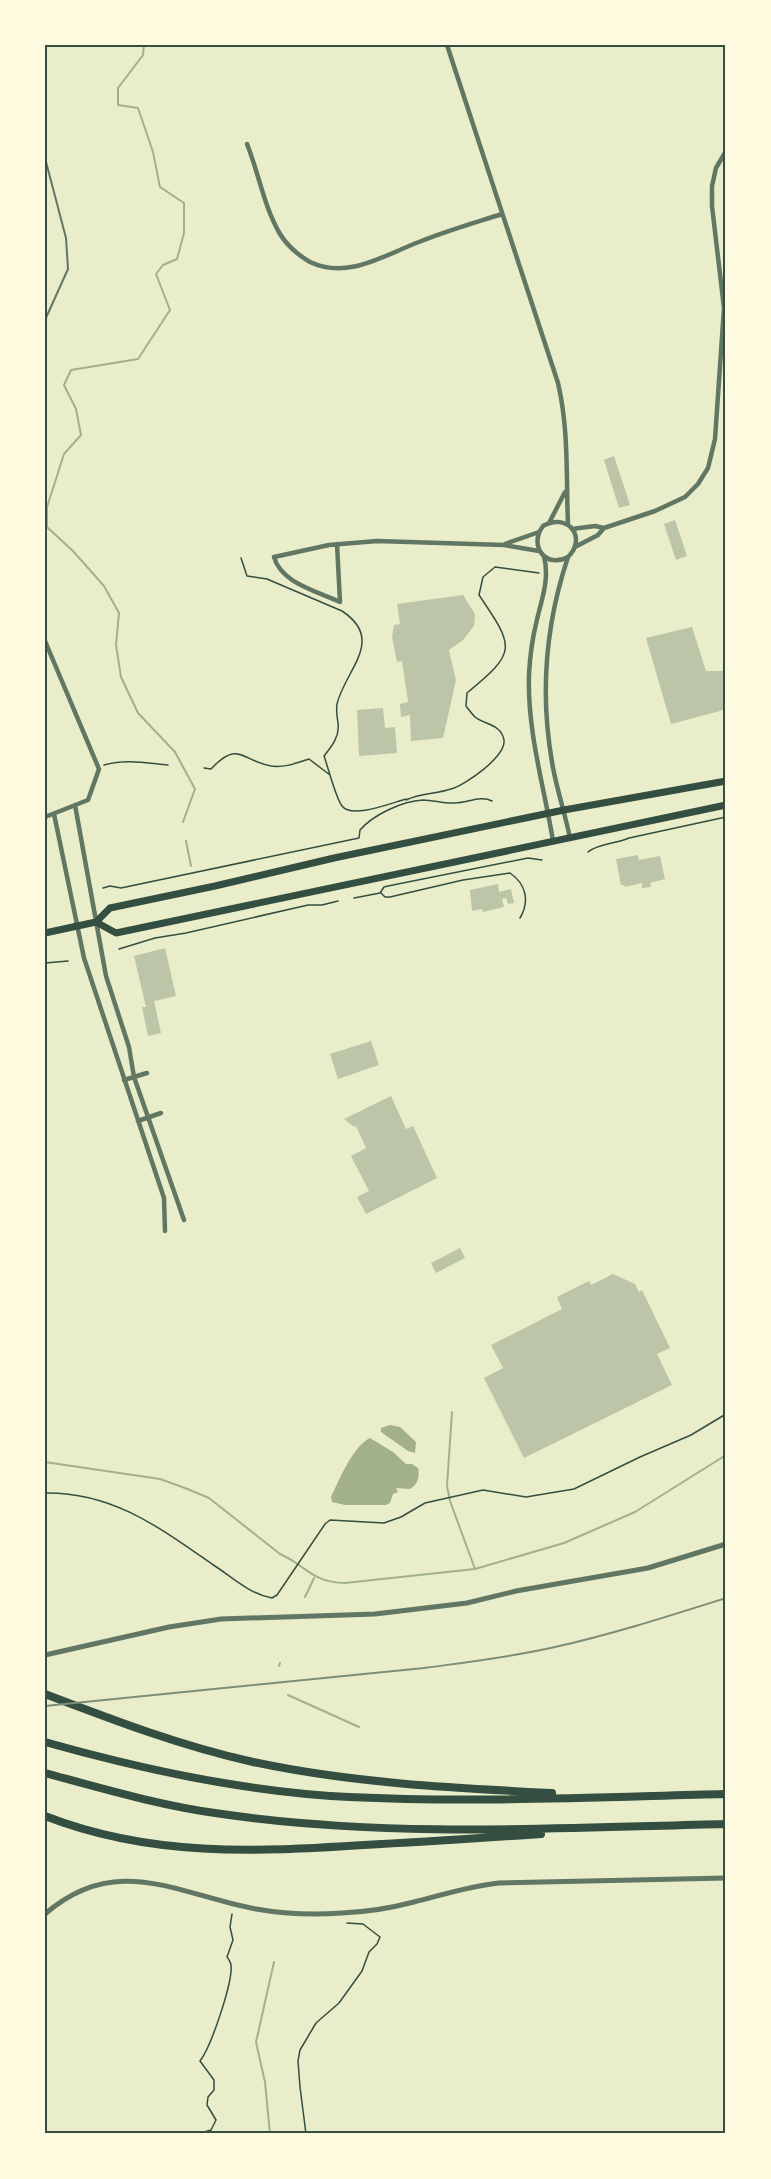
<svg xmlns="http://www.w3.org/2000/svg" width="771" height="2179" font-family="'Public Sans',sans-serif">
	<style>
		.water { fill: #a3b18a }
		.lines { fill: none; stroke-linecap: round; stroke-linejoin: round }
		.stream { stroke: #a3b18a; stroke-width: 2 }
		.building { fill: #bcc5a7 }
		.path { stroke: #344e41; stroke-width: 1.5 }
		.service { stroke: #617663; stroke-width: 2 }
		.minor { stroke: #617663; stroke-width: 4.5 }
		.tertiary { stroke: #617663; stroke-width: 5 }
		.primary { stroke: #344e41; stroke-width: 7 }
		.motorway { stroke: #344e41; stroke-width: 8 }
		.rail { stroke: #7c8e77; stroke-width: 2 }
		.neatline { fill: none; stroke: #344e41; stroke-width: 2 }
	</style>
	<rect width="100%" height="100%" fill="#e9edc9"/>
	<path class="water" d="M390,1425l10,2 16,15 -1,11 -7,-2 -27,-19v-4z
		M370,1438l23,14 13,12h6l6,4c2,9 0,16 -8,21l-14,-1 2,4 -5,2 -3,9 -4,2h-41l-13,-3 -1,-5c8,-17 22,-51 39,-59z"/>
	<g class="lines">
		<path class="stream" d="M144,45l-1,10 -25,33v17l20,3 15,44 7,35 24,16v30l-7,26 -14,6 -7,9 14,36 -32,49 -67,11 -7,15 12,24 5,26 -17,19 -17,53v20l26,24 31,35 15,27 -3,32 5,32 17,36 37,39 20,37 -12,33
			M186,841l5,25
			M452,1412l-5,74 3,15 25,68
			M45,1462l115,17 25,9 24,10 71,56c27,12 31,28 65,29l130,-14 89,-26 71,-31 91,-57
			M305,1597l9,-19
			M279,1666l1,-3
			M288,1695l71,32
			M270,2134l-5,-52 -9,-40 18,-80"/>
	</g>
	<path class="building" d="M614,456l16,49 -11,3 -15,-48z
		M675,520l12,36 -11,4 -12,-36z
		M463,595l12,19 -1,12 -11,14 -14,10 7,30 -13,58 -32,3 -1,-26 -9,2 -1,-13 8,-2 -6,-41 -5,1 -5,-25 2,-12 6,-1 -3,-20z
		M692,627l14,44h20v37l-6,3 -49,13 -25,-86z
		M383,708l2,20 10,-1 2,26 -38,3 -2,-46z
		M638,855l1,5 21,-4 5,23 -15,4 1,4 -9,1v-5l-17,4 -1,-2h-3l-5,-26z
		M498,884l1,8 12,-3 3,14 -6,1 -2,-6 -4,1 2,8 -21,5 -1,-3 -10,2 -2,-21z
		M165,948l11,48 -22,5 7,32 -13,3 -6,-29h4l-12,-51z
		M371,1041l8,24 -41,14 -8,-25z
		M391,1096l15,33 7,-3 24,52 -71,36 -9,-17 12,-6 -18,-35 15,-8 -10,-22 -2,1 -10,-8z
		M460,1248l5,10 -29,15 -5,-10z
		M613,1274l22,10 4,8 3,-2 28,58 -13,6 15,31 -148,73 -40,-80 19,-10 -12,-23 71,-36 -5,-12 32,-16 2,4z"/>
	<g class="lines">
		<path class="path" d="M241,558l6,18 20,3 75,32c44,29 3,59 -5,93 -1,6 0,13 1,19 2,13 -6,23 -14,33 4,11 12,43 18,50 10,13 49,-3 64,-7
			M104,765c22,-6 42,-2 64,0
			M204,768l7,1c27,-29 29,-9 60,-3 13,2 26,-3 38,-7l21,16
			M406,800c14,-7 30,-6 45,-11 14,-4 55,-32 53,-49 -3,-16 -19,-15 -29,-23 -3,-3 -6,-7 -9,-11l1,-13c50,-41 48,-45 12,-98l4,-18 12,-10 44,6
			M588,852c11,-9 28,-8 41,-14l97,-21
			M103,888l7,-2 11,2 238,-50 1,-8c13,-15 42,-29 63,-30 11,0 21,4 32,3 13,0 25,-8 37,-2
			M381,893l4,4h5l73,-17 47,-7c16,11 20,28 10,45
			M354,898l26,-5 4,-6 4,-1 140,-28 14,2
			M119,949l36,-11 31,-5 122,-28h14l16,-4
			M45,963l23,-2
			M45,1493c68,-1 115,35 167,71 19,12 37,30 60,34l5,-3 48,-71 5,-4 54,3 17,-6 24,-14 58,-13 43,7 48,-8 66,-32 51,-22 35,-21
			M197,2134l14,-4 5,-10 -9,-15 1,-8 6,-7v-10l-14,-19c11,-14 33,-79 31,-96 0,-2 -3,-7 -4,-8l6,-17 -3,-13 2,-13
			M306,2134l-6,-47 -2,-26 2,-11 16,-27 23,-20 23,-32 7,-19 8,-8 3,-7 -17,-13 -16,-1"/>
		<path class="service" d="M45,158l21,80 2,31 -23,51"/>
		<path class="minor" d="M447,45l111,338c11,47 8,94 10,142
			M247,144c12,30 17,63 33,90 8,13 18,21 30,28 38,18 74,-7 109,-20 27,-11 55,-19 83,-28
			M549,523l16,-31
			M572,529l23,-3 9,2
			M337,544l3,58c-23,-11 -59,-19 -66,-45l55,-12 48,-4 127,4 35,6
			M505,544l34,-12
			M575,547l23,-12 6,-7 51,-17 30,-14 13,-13 10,-16 7,-29 9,-131 -12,-102v-20l4,-18 10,-17
			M544,556c6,25 -3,44 -8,68 -4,16 -6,33 -7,50 -2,57 15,112 24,167
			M568,557c-22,12 -40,-11 -25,-31 24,-14 45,11 25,31 -22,66 -28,136 -16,205 4,25 13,51 18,76
			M45,641l54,128 -11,31 -43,17
			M75,805l31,171 23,71 5,30 50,143
			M54,814l30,144 80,240 1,33
			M124,1080l23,-7
			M138,1121l23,-8
			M726,1878v12"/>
		<path class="tertiary" d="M45,1655l124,-28 52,-8 154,-5 92,-11 49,-12 132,-23 78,-24
			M45,1914c71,-62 132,-20 211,-5 28,5 58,6 86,4 24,-1 49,-5 72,-11 28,-7 56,-16 85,-19l227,-5"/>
		<path class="primary" d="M96,922l20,11 610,-128
			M45,933l51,-11 14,-14 105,-22 119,-28 230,-48 162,-29"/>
		<path class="motorway" d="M45,1694c68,26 136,52 208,68 98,21 199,26 299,31
			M45,1742c99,28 201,50 304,55 125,6 252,0 377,-3
			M45,1773c59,16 117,33 177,41 167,24 336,14 504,10
			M45,1816c105,41 209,36 319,29 59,-3 118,-7 177,-11"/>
		<path class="rail" d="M45,1706l379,-38c44,-6 88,-11 131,-21 58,-13 114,-31 171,-49"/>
	</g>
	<rect width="771" height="2179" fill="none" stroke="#fefae0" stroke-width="93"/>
	<rect x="46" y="46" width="678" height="2086" class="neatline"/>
</svg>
